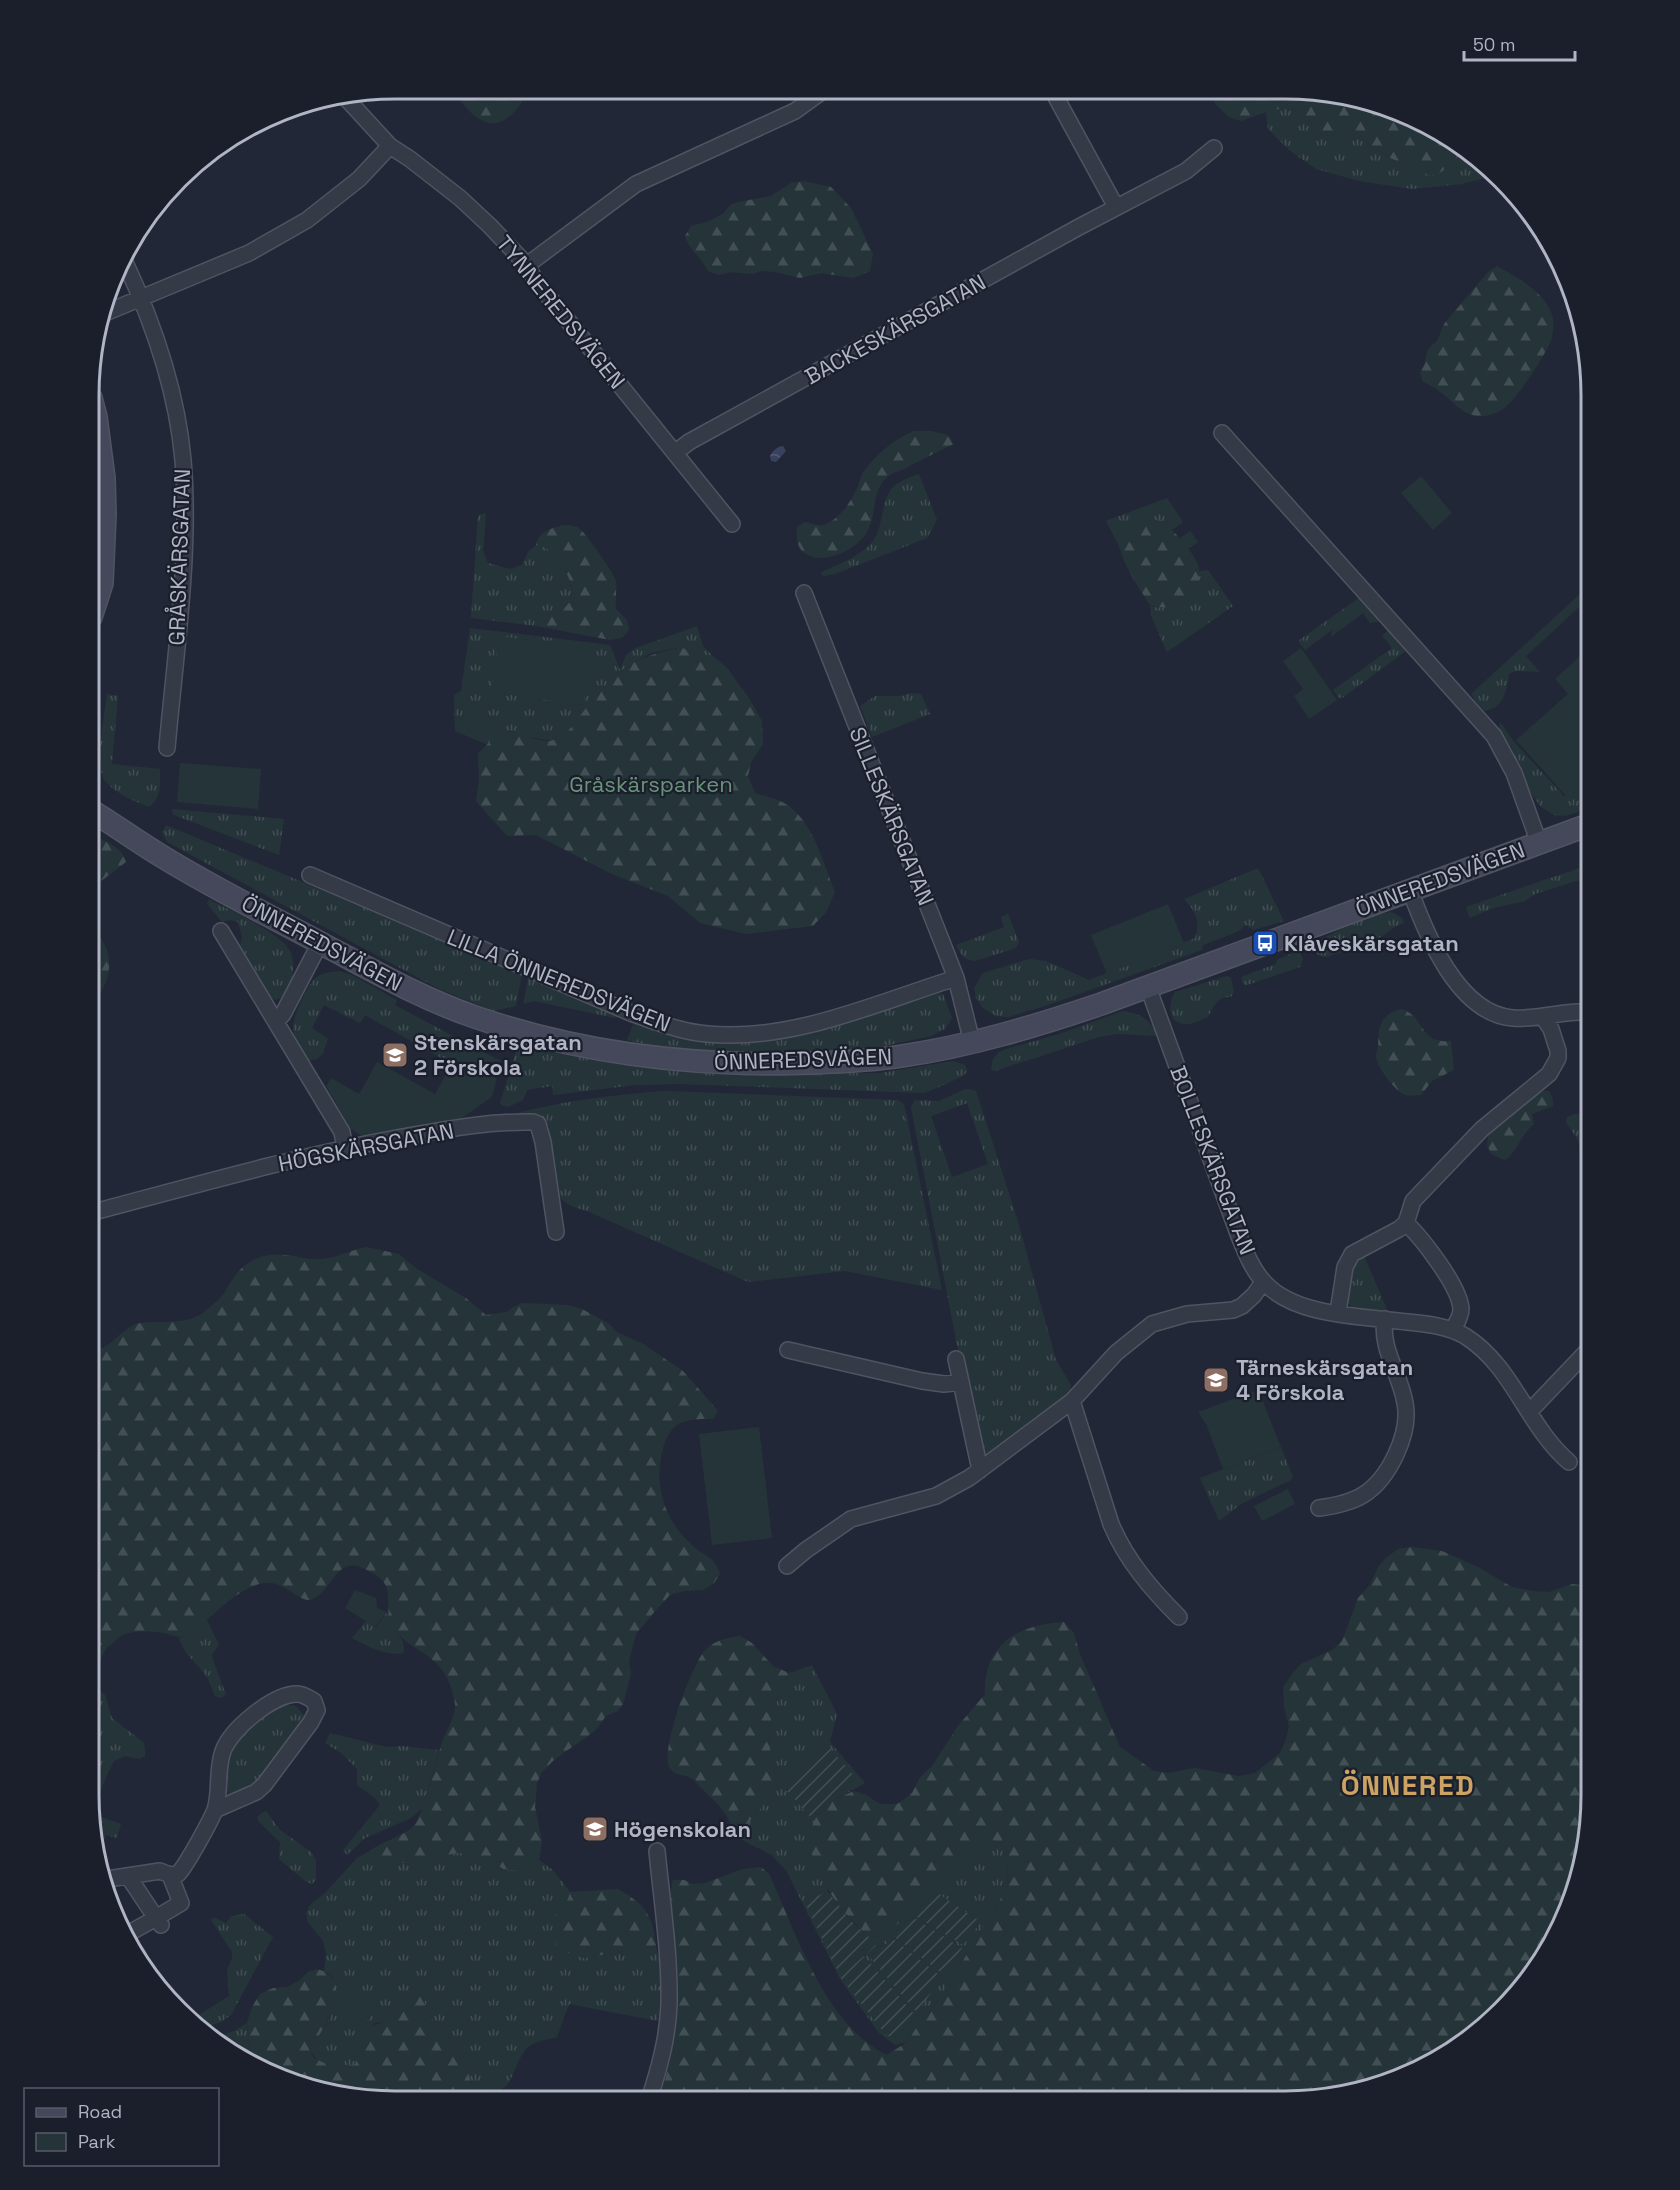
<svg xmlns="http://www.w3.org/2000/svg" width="1680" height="2190" font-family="'Space Grotesk',sans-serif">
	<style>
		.grass { fill: url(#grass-tufts); fill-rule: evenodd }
		.forest { fill: url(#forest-firs) }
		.park { fill: #253439 }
		.garden { fill: url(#garden-furrows) }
		.water { fill: url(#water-waves) }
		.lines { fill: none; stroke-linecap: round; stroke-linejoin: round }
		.street-casing { stroke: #505462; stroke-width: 18 }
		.secondary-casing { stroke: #505462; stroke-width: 24 }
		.street { stroke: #353a47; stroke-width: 15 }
		.secondary { stroke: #44485a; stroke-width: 21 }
		.labels { text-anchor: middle; stroke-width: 4.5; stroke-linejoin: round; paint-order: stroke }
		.street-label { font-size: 22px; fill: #b0b4c4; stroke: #1b1f2c }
		.park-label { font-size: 22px; fill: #69937a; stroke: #1b1f2c }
		.poi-label { font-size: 22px; font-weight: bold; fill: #b0b4c4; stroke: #1b1f2c; text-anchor: start }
		.district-label { font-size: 28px; font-weight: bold; letter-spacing: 1.5px; fill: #cca363; stroke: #1b1f2c }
		.rim { fill: none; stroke: #b0b4c4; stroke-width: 3 }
	</style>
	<defs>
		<pattern id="grass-tufts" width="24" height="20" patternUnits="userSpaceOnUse" patternTransform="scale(1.5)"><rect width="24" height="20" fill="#253439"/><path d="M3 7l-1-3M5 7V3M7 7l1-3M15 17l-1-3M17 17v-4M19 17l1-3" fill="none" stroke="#424f54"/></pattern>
		<pattern id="forest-firs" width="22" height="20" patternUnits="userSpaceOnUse" patternTransform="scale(1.5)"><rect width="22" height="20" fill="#253439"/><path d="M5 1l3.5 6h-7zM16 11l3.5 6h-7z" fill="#424f54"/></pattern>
		<pattern id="garden-furrows" width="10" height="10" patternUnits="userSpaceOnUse" patternTransform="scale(1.5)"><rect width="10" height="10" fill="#253439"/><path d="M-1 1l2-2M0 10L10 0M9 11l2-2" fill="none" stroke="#424f54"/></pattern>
		<pattern id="water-waves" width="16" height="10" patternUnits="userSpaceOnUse" patternTransform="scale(1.5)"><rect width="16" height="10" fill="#38415f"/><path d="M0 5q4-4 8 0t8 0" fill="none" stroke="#525a74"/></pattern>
	</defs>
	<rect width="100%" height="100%" fill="#222737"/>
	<path class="grass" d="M1288,107l12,6 24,22 35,3 29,19 55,14 5,-9 22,-11 26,24 -34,9 -50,5 -53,-8 -43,-12 -27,-19 -21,-21 -2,-17z
		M91,427l5,38 -3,107 -2,9z
		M919,474l18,46 -10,18 -92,36 -11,2 -4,-3c18,-9 44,-17 55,-35 4,-6 5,-15 7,-22 5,-28 11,-33 37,-42z
		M1167,498l16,24 -11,8 -10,-10c-21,0 -30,4 -43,19l1,9 -14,-27z
		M486,513l-3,38 5,12 22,6 12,-4 6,-13 8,-7c4,1 10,2 13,5 12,10 31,39 19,54 -5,8 -21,11 -30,14l-2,8 -65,-8 7,-103z
		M1190,531l8,11 -11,7 -8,-10z
		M1208,570l25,36 -66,46 -16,-36 -1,-10c25,7 45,-11 50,-35z
		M1591,584v12l-65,60 14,16 -24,-1 -7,3c-3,17 -4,33 -24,37l-10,-10 -4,-7z
		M1363,595l19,23 -4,4 -8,1 -7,-10 -32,24 1,-7 -27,20 -7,-9z
		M697,626l6,20 10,10 -18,-2 -14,-7 -30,6 -31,18 -31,34 -20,27 -16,9 -25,-4 -18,-6 -11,4 -11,10 -33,-14 -1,-36 7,-4 9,-63 140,17 10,25 6,-15 10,-7z
		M1392,628l18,20 -68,50h-3l-6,-8 59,-42 -10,-13z
		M910,693l11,1 9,20 -58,23 -12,-31 15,-10h26z
		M107,694l11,2 -6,68 48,5c0,15 2,28 -11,38 -15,-6 -33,-13 -44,-26 -11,-15 0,-67 2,-87z
		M1500,722l15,21 49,53 27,-9v21l-26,8 -11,-1 -14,-9 -10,-15 -19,-44 -12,-17z
		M171,809l113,10 -5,36 -105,-40z
		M166,825l356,149 -6,32 -22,5 -55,-22 -272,-147 -5,-10z
		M1591,864v15l-15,2 -41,13 -10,7 -32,7 -23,10 -4,-11z
		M1258,868l26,53 -31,9 -7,-5 -9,7 -34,13 -1,5 -151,54 -42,13 -13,-1 -13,-8 -7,-10 -2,-10 9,-15 46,-14 17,2 43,19 106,-42c6,-17 1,-26 -11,-39z
		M209,899c20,11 67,32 79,49 6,8 6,22 4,31 -2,10 -6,17 -16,21l-11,-5 -26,-45 3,-13 -4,-15 -8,-2 -8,2 -15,-18z
		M1391,912l11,6 2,5c-10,3 -16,10 -25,15 -17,8 -35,13 -52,19 -10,0 -12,-5 -15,-13 25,-13 51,-27 79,-32z
		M1008,914l11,28 -3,6 -41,13c-11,-1 -14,-6 -19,-16l48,-18 -3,-10z
		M1299,950l4,9 -3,8 -53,18 -4,-1 -2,-5 2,-3 33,-12 1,-4z
		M339,971l13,4 45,25 -2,5 69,37 -12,22 -87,-49 -5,8 -36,-18 -12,23 16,11 -5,14 -6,6 -9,2c-5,-10 -15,-22 -15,-34 0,-11 15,-44 24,-50 7,-5 14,-5 22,-6z
		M529,975l93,40 -7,3 -81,-17 -11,3z
		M1227,976l4,2 3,14 -3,5c-15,0 -16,8 -23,20 -7,3 -16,8 -24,7 -17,-2 -16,-22 -9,-32z
		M930,992l13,2 9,24 -7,11 -14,7 -56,12 -63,6 -83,-1 -52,-2 -50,-11 7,-18c20,5 41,14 62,17 86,15 154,-20 234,-47z
		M1123,1011c17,2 28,9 35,25l-41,-2 -18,3 -104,34 -4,-1 2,-11 5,-6 8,-4 53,-15z
		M519,1042l85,17 118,15 158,-1 73,-12 12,4c2,5 3,5 0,9 -2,3 -37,18 -41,19l-244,-9 -45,1 -82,10 -1,-9 -25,4 -4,10 -15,7 -5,-1 -3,-3z
		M965,1089h5l6,2 41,127 39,142 15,25 -1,11 -80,60 -8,-4 -17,-89 -7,-13 -47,-243 4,-7 24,1zM967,1103l21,61 -36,13 -21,-61z
		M665,1091l233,9 6,4 38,186 -97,-19 -97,11 -161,-71c-9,-3 -21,-5 -26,-13 -8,-12 -10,-54 -12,-71l-3,-6 -7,-3h-28l-1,-3c51,-14 102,-20 155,-24z
		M1575,1114l16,1v42c-13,-1 -9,-9 -14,-18 -3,-6 -8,-11 -11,-17l1,-5z
		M1363,1253l25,59c-11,-1 -25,0 -34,-4 -12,-5 -6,-30 -3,-40 2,-6 8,-11 12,-15z
		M1281,1447l12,30 -2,3 -50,24 -22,17 -19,-43z
		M387,1612c4,5 3,8 5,14 6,10 14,14 11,27 -15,4 -38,-8 -51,-15l14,-17 10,6z
		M207,1620l12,25 -7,9 2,9 12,31 -5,4 -6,-2c-3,-7 -6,-17 -11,-23 -10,-12 -20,-19 -25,-35l11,-3z
		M89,1641l15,2 3,4 -18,33 16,15 7,23 31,24 2,5v9l-6,3 -14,-3 -11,5c-9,18 -19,35 -13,56l20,7 -4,14 -11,-3 -6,15 3,17 -5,1 -9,-73z
		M812,1665l25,49 -7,28 35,41 -29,16 -9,92 28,34 13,11 14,1 9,-6 65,-68 35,-23 12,4 5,14 -1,30 -66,109 -19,22 -15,23 -12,3 -16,-12 -39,-54 -53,-107 -15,-17 -36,-18 42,-49c-13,-53 -12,-66 11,-115z
		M286,1705l10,1 8,9v4c-14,20 -49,79 -75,76 -5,-7 -5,-19 -3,-27 9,-36 27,-48 60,-63z
		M330,1733l56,14 16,-1 37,4 -16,58 -12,10 -46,20 -18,17 -4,-5 37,-45 -4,-6 -19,-14v-16l-16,-16 -16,-10z
		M266,1811l14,19 31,22 5,8v20l-4,4 -7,-3 -26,-22 1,-17 -21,-20 -2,-4 3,-4z
		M368,1852l13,3 13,8h11l53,-10 14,1 23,9 8,6 12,1 24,-10 14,10 17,22 -3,11 -10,10 27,45 72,-12c6,26 6,49 2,75l-89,-17 -12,33c-10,3 -24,4 -31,12 -17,22 -8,38 -41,48l-13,-11 -11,-38 -13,-11 -19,-21 -7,-20 -36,26 -11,1 -12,16 -2,12 -6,13c-17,4 -38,4 -45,-15l21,-33 2,-39 -9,-6 2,-17 -3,-13 -15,-19 -2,-9 4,-8 15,-12 32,-35z
		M110,1885l1,8 14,22 -9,5 -13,-34z
		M244,1914l29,23 -42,78 -10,7 -20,7 -10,-9 38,-24 -2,-26 5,-12v-6l-21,-32 3,-3 12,6 5,-7z
		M247,2023l2,19 -2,19 -22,-11 -3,-10 -7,-2 21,-8z"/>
	<path class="forest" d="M450,89h81c-7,7 -10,16 -17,23 -27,28 -46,-3 -64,-23z
		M1208,91h117l77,21 68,39 -22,11 -5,9 -12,5 -43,-19 -29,-19 -35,-3 -24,-22 -12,-6 -22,5 -25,9 -12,-4 -13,-12z
		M803,181l28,6 20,21 22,46 -3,17 -17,7 -32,-5 -21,5 -25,-6 -13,-1 -9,3 -23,-2 -11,3 -11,-4c-6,-13 -19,-21 -23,-35l6,-10 19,-5 14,-8 6,-8 8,-3 33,-6 20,-13z
		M1497,266c20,12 51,27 56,53 1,9 0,18 -4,26 -8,16 -32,54 -46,64 -7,5 -17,8 -26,7 -16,-2 -25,-16 -38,-25 -4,-4 -10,-6 -16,-9l-3,-9 4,-8 4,-16 9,-8 7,-17 44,-52z
		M914,431h17l17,4 6,9c-17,8 -34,16 -50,25 -5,2 -12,4 -17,8 -16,14 -10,38 -20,55 -11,19 -46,35 -64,20 -7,-7 -7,-16 -6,-25l8,-5c5,1 13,4 18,3 14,-3 29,-24 34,-37 3,-5 3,-12 7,-17 12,-17 31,-32 50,-40z
		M1152,520h11c10,11 33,34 36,48 2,6 0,12 -4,17 -10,19 -24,27 -45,20 -8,-13 -40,-58 -29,-73 6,-8 21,-10 31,-12z
		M563,525c7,0 13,0 18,5 4,3 35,46 35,51 1,9 -1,19 0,28l11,11 2,10 -7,8 -12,2 -74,-14 2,-8c9,-3 24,-6 30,-14 12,-15 -7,-44 -19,-54 -3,-3 -9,-4 -13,-5 3,-14 14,-16 27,-20z
		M681,647l14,7 18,2 14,12 22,30 13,23 1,23 -12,18 -3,14 7,17c8,3 16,4 23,7 34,14 44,61 57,92l-9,20 -13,14 -67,8 -46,-11 -32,-27 -56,-22 -76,-39 -29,1 -31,-35 3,-23 -1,-25c7,-6 14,-14 21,-18 17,-11 39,13 57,4 15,-7 21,-20 31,-32 29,-38 48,-50 94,-60z
		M90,834c12,6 34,13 36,28l-34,26 -2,4z
		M90,919c4,11 16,25 18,34 4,18 -2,39 -18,49z
		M1402,1009c24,8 16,35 49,32l3,29 -22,11 -11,14c-6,0 -13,2 -18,-1 -9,-5 -27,-28 -27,-38 0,-4 3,-9 2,-14 0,-17 6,-30 24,-33z
		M1541,1090l8,1 4,8v7l-21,8 2,10c-13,10 -16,27 -29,36l-14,-6 -4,-9 2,-13z
		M366,1247l33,7 18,15 49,29 20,17 21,-3 6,-5 10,-4 44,2 15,4 26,14 9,9 26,12 40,27 35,40 -5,8c-29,0 -41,1 -50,29 -10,37 1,72 29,97 12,12 22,10 28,29l-6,9 -11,7 -19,1 -14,4 -14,15 -20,24 -7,27 2,13 -8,30 -5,7 -12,5 -11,15 -40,28 -13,13 -5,11 -2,24 7,34 -3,19 -24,10 -12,-1 -8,-6 -23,-9 -14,-1 -53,10h-11l-13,-8 -13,-3c13,-10 32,-15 44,-24 12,-11 23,-67 30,-85 3,-10 11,-23 13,-34 1,-8 -4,-24 -8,-31 -12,-26 -44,-31 -55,-52 -10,-20 6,-38 -18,-52 -5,-3 -10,-6 -16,-8 -23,-5 -28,26 -45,33 -14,6 -26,-19 -49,-16 -20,3 -42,23 -57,37 -5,4 -10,11 -17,15 -11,6 -22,-3 -34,-3 -9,-1 -19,-1 -27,1 -10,1 -14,10 -22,14l-3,-4 -15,-2v-290c4,-1 10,-2 14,-3 13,-7 23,-23 38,-25 22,-3 44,3 63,-11 7,-6 18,-14 22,-22 9,-15 15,-25 32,-32 24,-9 40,2 63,1 16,-1 30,-9 45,-12z
		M1412,1547l30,4 36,16 34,20 21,4 16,1 23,-8 19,2v229l-16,78 -35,72 -53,60 -66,45 -57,21 -79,10 -626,-1c24,-69 14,-136 11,-207l3,-13h11l9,4 12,-1 38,-14 18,-2 8,7c27,58 56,152 118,181l20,-13 15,-23 19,-22 66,-109 1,-30 -5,-14 -12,-4 -35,23 -65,68 -8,6 -15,-1c-28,-25 -78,-84 -49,-123 9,-11 23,-17 35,-22l12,4 14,9h17l15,-11 8,-16 12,-11 26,-40 27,-32c-2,-49 34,-70 79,-72l10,11 6,21 40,93 34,24 14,2 26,-5 45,8 16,-3 25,-20 6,-14 3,-12 -5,-21 -1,-19 10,-14 8,-9 31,-14 10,-9 16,-43 12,-13 8,-18 9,-10 11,-8z
		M740,1636l12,7 21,23 16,7c-23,49 -24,62 -11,115l-42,49c-8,-24 -16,-31 -34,-48 -3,-3 -6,-8 -9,-10 -8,-5 -20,-3 -24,-13 -8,-18 23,-102 37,-117 9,-9 22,-11 34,-13z
		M618,1889c28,16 34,25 38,57l-72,12 -11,-3 -16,-8c-4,-11 -7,-22 0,-34 6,-9 10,-8 13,-21z
		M317,1969c40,10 7,60 -7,80l3,8c14,9 26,11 42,7 10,-21 3,-38 31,-42l16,-27 10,-5 10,6 7,20 19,21 13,11 11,38 13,11 8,2h-137l-78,-21 -31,-17 2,-19 -2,-19 5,-16 8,-13 13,-6 14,-1 12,-6 9,-9z"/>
	<path class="park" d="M1421,476l31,37 -19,17 -32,-37z
		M499,636l92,13 -8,56 -92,-13z
		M1591,646v141l-25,9 -50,-56 52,-46 -13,-15z
		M1301,648l36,52 -28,19 -15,-23 9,-7 -20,-28z
		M471,703l21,14 -14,20 -20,-14z
		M180,763l81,6 -3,40 -81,-7z
		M1168,904l16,39 -77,31 -16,-39z
		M464,1042l37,19 -9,36 -36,25 -91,16 -14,-9 -25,-43 5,-8 28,16 18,-32 58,32z
		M1252,1392l8,2 21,53 -58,22 -17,-45 -8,-12z
		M759,1427l13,111 -60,7 -13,-111z
		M1288,1489l7,15 -33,17 -8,-15z
		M355,1590l21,8 1,10 10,4 -12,15 -30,-19z
		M350,1987l27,19 -12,18 -28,-19z"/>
	<path class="garden" d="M828,1746l28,32 -45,40 -29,-33z
		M827,1891l28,34 13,11 4,8 -33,30 -34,-71z
		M936,1892l45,30 -18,23 -48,-29z
		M911,1916l51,32 -18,27 -51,-39z
		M891,1937l51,40 -25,36 -50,-59 8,-9 11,-1z
		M864,1956l52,60 -19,25 -12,-7 -45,-57z"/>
	<path class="water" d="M783,446l3,5 -10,11 -5,-1 -1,-5c2,-5 8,-10 13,-10z"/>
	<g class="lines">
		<g class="street-casing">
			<path id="street" d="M1052,90l64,117
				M345,97l45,49 20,13 50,39 30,28 35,37 11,18 196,243
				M124,260c29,62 53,132 59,200 8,93 -8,195 -16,288
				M527,265l109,-81 159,-73 29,-21
				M105,313l144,-60 58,-33 52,-41 31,-33
				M1222,433l272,303 20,37 25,70
				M676,452l13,-10 390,-215 107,-56 28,-23
				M804,593l138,349 14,36 16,64
				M310,875l323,139c24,8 48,18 75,20 84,8 168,-31 248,-56
				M1410,890c16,44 48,124 103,128 26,2 52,-8 78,-6
				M221,931l121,201 3,16
				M1148,987l89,244c7,17 14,38 28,52 31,34 99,33 142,39 20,2 41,4 58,14 48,30 62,90 104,126
				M276,1022l7,-8 37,-71
				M90,1213c102,-27 203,-56 307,-75 45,-8 90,-17 136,-16l5,2 5,18 13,90
				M1406,1223c16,15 54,64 55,86 0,8 -5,14 -8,21
				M1338,1312l7,-45 7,-13 47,-25 7,-6 7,-22 69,-72 67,-55 9,-16v-7l-7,-22 -8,-12
				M788,1350l134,31 22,3 17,-2
				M956,1359l24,111
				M1072,1401l39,123c15,36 41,66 68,93
				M1529,1412l62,-65
				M1319,1508c15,-2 31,-5 44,-13 26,-16 48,-62 42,-92 -5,-30 -25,-54 -20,-84
				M787,1566l19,-16 45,-31 85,-23 33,-18 103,-77 44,-48 36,-29 35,-10 46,-4 9,-4 12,-11 9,-13
				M128,1876l28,42 25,-15 -11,-28
				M101,1880l59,-9 10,4 8,-1c8,-8 32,-52 37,-64 6,-18 1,-40 8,-59 8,-22 50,-57 74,-57 6,0 12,4 17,7l3,9 -6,12 -47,63 -8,7 -41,18
				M124,1936l32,-18 5,7
				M649,2100c10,-31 19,-63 20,-96 1,-50 -7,-102 -12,-153"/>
		</g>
		<g class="secondary-casing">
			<path id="secondary" d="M91,617l11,-34 3,-69 -1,-36 -8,-61 -5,-19
				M90,810c25,15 48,32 73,47 52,32 107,59 161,88 50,26 98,54 151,72 107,37 223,50 336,46 30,-1 61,-2 91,-7 68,-10 134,-30 199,-52l490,-180"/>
		</g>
		<use href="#street" class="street"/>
		<use href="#secondary" class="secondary"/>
	</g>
	<defs>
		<g id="bus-square" transform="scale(1.35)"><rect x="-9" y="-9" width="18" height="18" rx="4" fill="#1a4fb4" stroke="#1b1f2c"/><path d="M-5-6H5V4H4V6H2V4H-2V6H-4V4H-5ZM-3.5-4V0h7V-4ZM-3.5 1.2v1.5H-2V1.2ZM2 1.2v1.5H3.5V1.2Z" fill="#fff"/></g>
		<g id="school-square" transform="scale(1.35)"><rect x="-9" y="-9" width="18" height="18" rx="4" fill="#8d6e63" stroke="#1b1f2c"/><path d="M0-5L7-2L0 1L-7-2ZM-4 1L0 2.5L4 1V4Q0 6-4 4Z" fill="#fff"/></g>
	</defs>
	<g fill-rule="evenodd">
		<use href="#bus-square" x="1265" y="943"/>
		<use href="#school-square" x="395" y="1055"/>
		<use href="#school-square" x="1216" y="1380"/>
		<use href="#school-square" x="595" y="1829"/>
	</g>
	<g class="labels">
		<g class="street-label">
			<text transform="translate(561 312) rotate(51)" y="8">TYNNEREDSVÄGEN</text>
			<text transform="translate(895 329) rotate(-29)" y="8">BACKESKÄRSGATAN</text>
			<text transform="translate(179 557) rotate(-88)" y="8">GRÅSKÄRSGATAN</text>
			<text transform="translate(892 816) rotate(68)" y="8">SILLESKÄRSGATAN</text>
			<text transform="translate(1440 879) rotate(-20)" y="8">ÖNNEREDSVÄGEN</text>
			<text transform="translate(322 943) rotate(28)" y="8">ÖNNEREDSVÄGEN</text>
			<text transform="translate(559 980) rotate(22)" y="8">LILLA ÖNNEREDSVÄGEN</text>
			<text transform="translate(803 1059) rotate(-2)" y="8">ÖNNEREDSVÄGEN</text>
			<text transform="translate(366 1147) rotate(-11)" y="8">HÖGSKÄRSGATAN</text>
			<text transform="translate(1213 1160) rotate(69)" y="8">BOLLESKÄRSGATAN</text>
		</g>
		<g class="park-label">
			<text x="651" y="792">Gråskärsparken</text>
		</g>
		<g class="poi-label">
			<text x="1284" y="951">Klåveskärsgatan</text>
			<text x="414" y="1050">Stenskärsgatan<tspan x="414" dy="25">2 Förskola</tspan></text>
			<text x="1236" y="1375">Tärneskärsgatan<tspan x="1236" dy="25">4 Förskola</tspan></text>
			<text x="614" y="1837">Högenskolan</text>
		</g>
		<g class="district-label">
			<text x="1408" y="1795">ÖNNERED</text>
		</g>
	</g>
	<path d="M0 0H1680V2190H0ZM395 99H1285A296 296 0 0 1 1581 395V1795A296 296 0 0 1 1285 2091H395A296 296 0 0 1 99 1795V395A296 296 0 0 1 395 99Z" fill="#1b1f2c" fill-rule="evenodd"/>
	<path class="rim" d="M395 99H1285A296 296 0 0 1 1581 395V1795A296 296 0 0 1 1285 2091H395A296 296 0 0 1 99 1795V395A296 296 0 0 1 395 99Z"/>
	<rect x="24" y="2088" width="195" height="78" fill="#1b1f2c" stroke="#575b69" stroke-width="1.5"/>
	<rect x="36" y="2108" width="30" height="9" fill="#44485a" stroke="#575b69" stroke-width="1.5"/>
	<text x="78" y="2118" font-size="18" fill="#b0b4c4">Road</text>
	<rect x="36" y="2133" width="30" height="18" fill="#253439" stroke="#575b69" stroke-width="1.5"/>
	<text x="78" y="2148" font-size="18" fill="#b0b4c4">Park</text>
	<path d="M1464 51v9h111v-9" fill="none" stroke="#b0b4c4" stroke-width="3"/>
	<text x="1473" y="51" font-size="18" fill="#b0b4c4" stroke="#1b1f2c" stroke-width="4.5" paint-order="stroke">50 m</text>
</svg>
